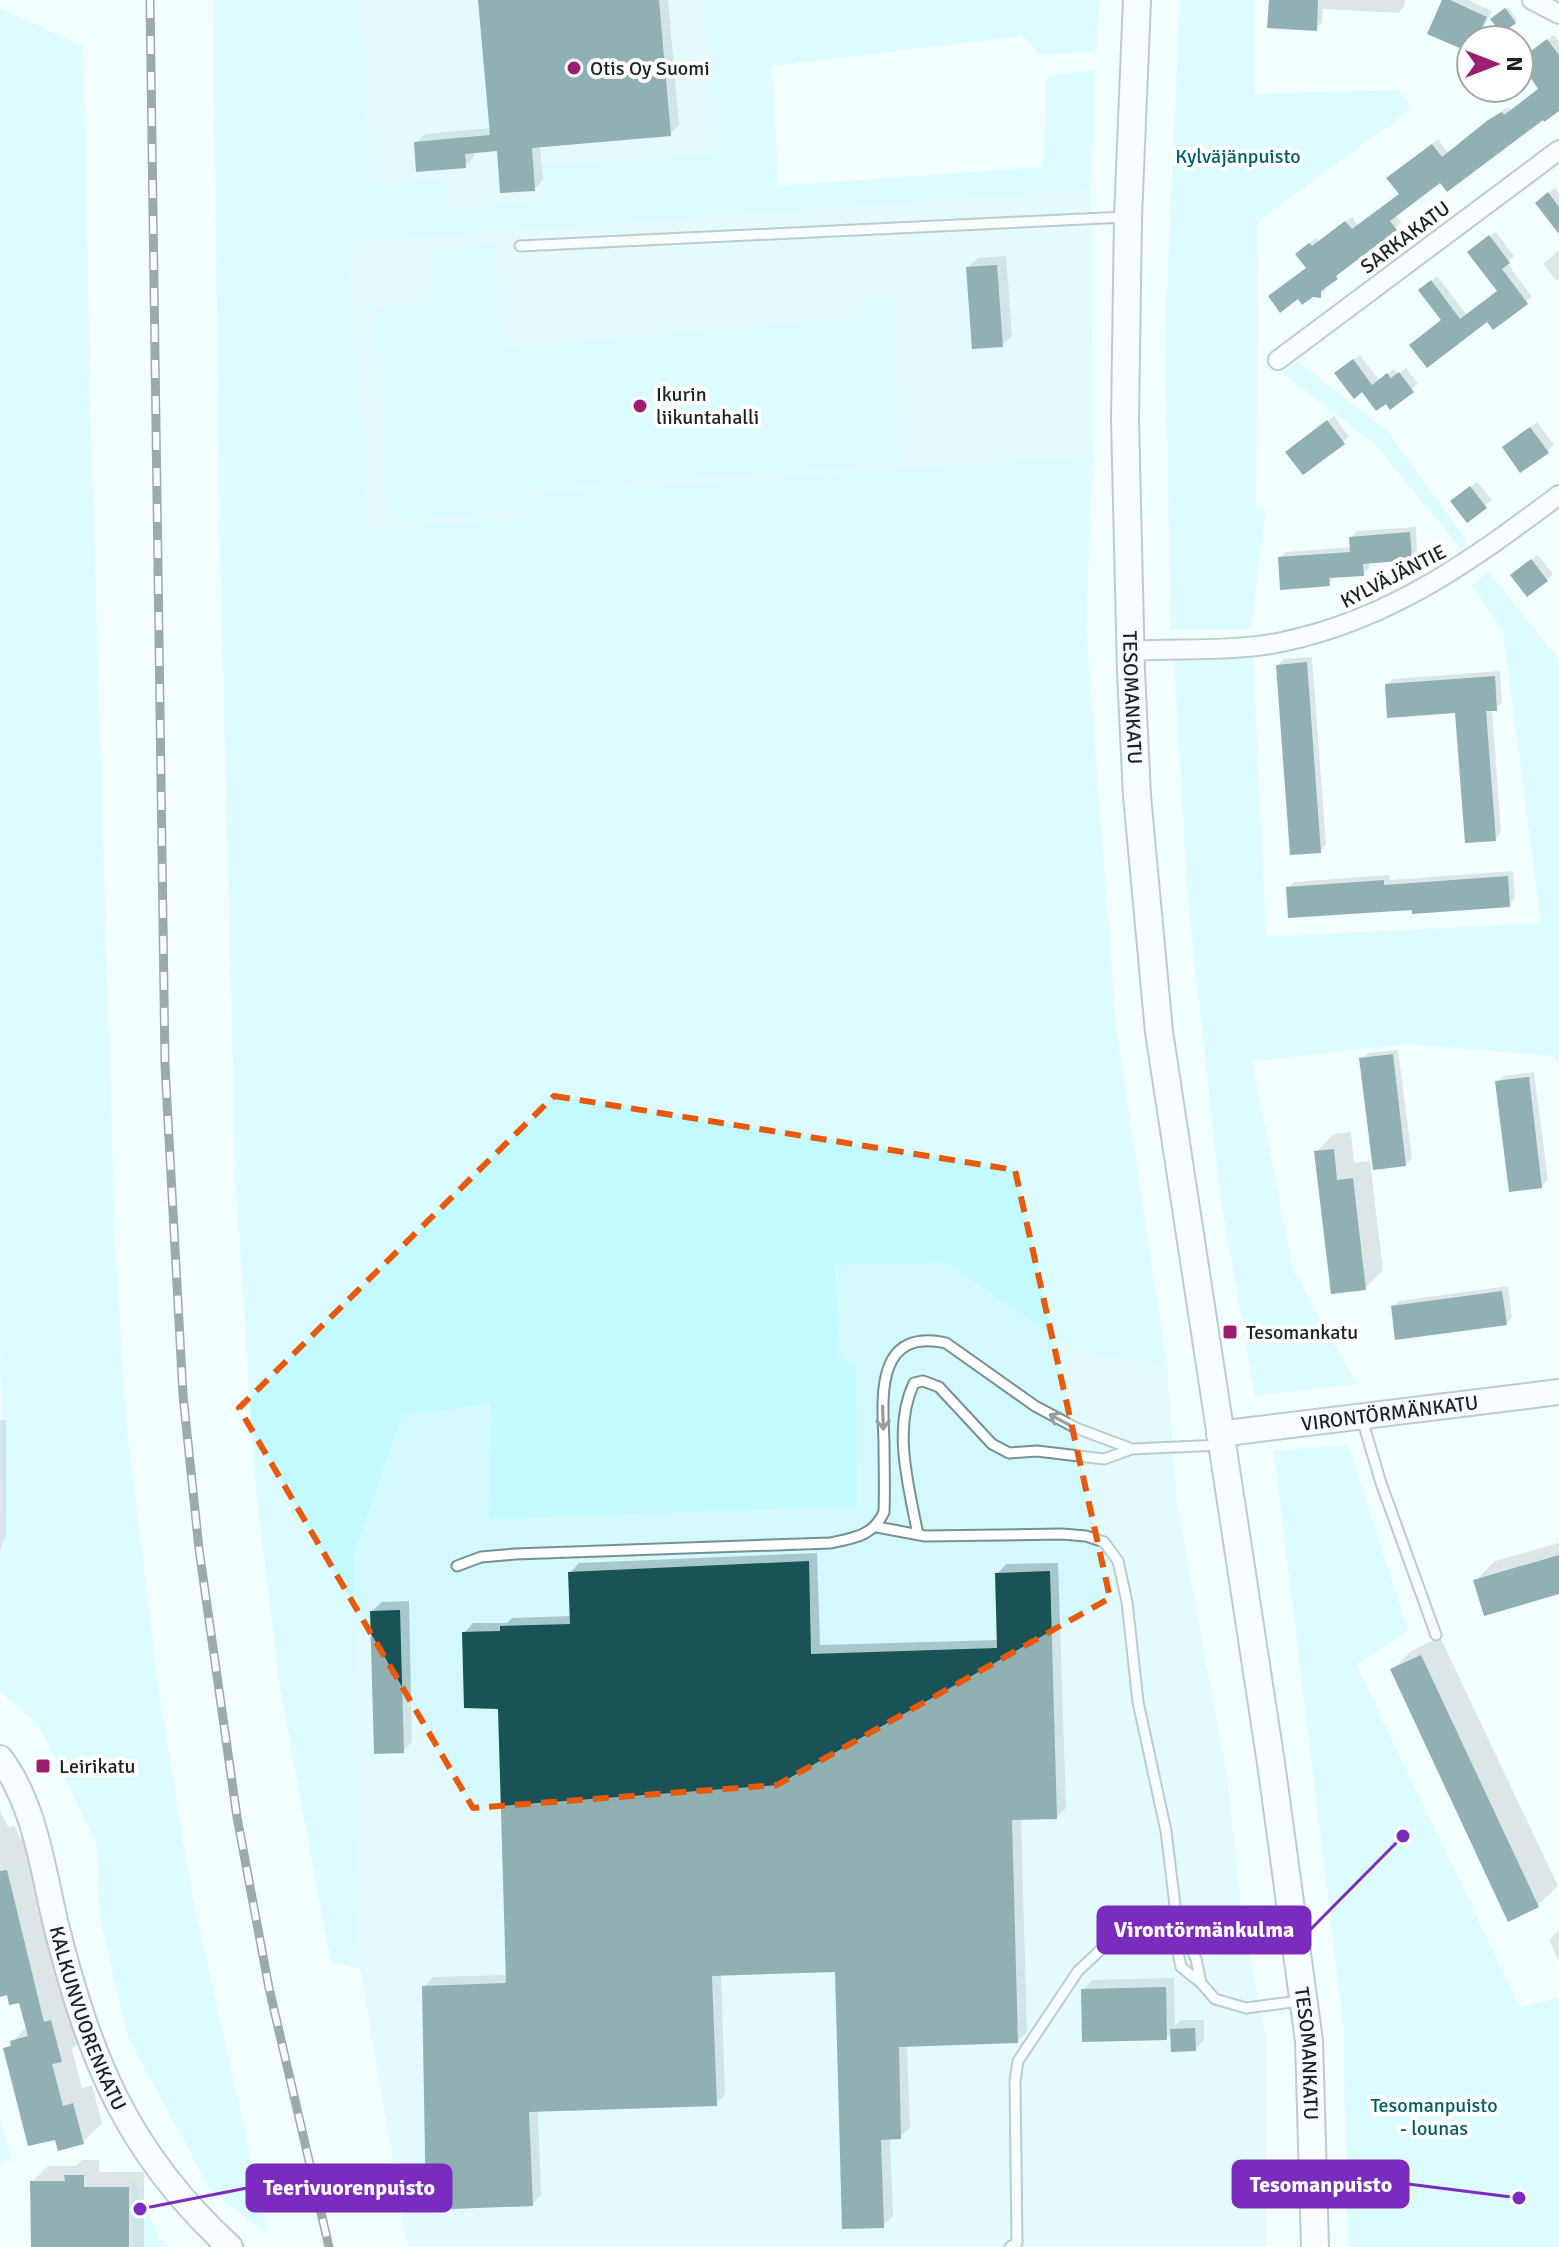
<svg xmlns="http://www.w3.org/2000/svg" width="1559" height="2247" font-family="Signika,sans-serif">
	<style>
		.built { fill: #d3f9fd }
		.green { fill: #c2faff }
		.shadow { fill: #0003 }
		.building { fill: #195257 }
		.lines { fill: none; stroke-linecap: round; stroke-linejoin: round }
		.service-casing { stroke: #779193; stroke-width: 13 }
		.minor-casing { stroke: #779193; stroke-width: 22 }
		.tertiary-casing { stroke: #779193; stroke-width: 28 }
		.secondary-casing { stroke: #779193; stroke-width: 30 }
		.service { stroke: #fff; stroke-width: 9 }
		.minor { stroke: #fff; stroke-width: 18 }
		.tertiary { stroke: #fff; stroke-width: 24 }
		.secondary { stroke: #fff; stroke-width: 26 }
		.rail-casing { stroke: #384344; stroke-width: 9 }
		.rail { stroke: #fff; stroke-width: 6; stroke-dasharray: 18; stroke-linecap: butt }
		.oneway { stroke: #989c9c }
		.marked { fill: none; stroke: #e8590c; stroke-width: 6; stroke-dasharray: 16 10; stroke-linejoin: round }
		.poi-dot { fill: #9d1d70; stroke: #fff; stroke-width: 3 }
		.labels { text-anchor: middle; stroke-width: 8; stroke-linejoin: round; paint-order: stroke }
		.poi-label { font-size: 20px; fill: #192324; stroke: #fff; text-anchor: start }
		.park-label { font-size: 20px; fill: #006067; stroke: #fff }
		.street-label { font-size: 20px; fill: #192324; stroke: #fff }
		.leader { fill: none; stroke: #7b2cbf; stroke-width: 3 }
		.callout-dot { fill: #7b2cbf; stroke: #fff; stroke-width: 3 }
		.callout { fill: #7b2cbf; stroke: #7b2cbf; stroke-width: 3 }
		.callout-label { font-size: 22px; text-anchor: middle; font-weight: bold; fill: #fff }
	</style>
	<rect width="100%" height="100%" fill="#f2feff"/>
	<path class="built" d="M358,0h348l12,154 -175,11 3,35 -100,11 -4,-33 -69,7z
		M1091,190l2,266 -570,39 1,23 -155,11 -20,-286z
		M947,1263l129,89 91,14 10,137 51,279 14,136 24,119v210h-858l-48,-279 -6,-412 48,-140 89,-14 -2,117 350,-164 -5,-90z"/>
	<path class="green" d="M213,0h145l15,185 69,-7 5,32 99,-10 -4,-35 176,-11 -12,-154h394l-3,45 -3,6 -54,4 -18,-19 -251,30 8,120 264,-19 4,-91 48,-6 -4,120 -742,53 20,286 154,-11v-23l76,-6v-5l-80,6v21l-128,10 -16,-214 63,-6 -4,-52 61,-5 9,104 359,-31 -1,-20 28,-2 12,168 -278,20v5l469,-32 -7,171 30,400 51,339 -91,-14 -129,-89 -112,2 4,90 17,11 1,140 -368,13 2,-116 -89,13 -48,140 6,412 -29,-5 -51,-276 -24,-196 -20,-304 -16,-640z
		M1180,0h74l1,94 144,-4 12,19 -153,112 -2,287h10l-15,121 -80,1 -6,-293z
		M0,8l83,38 8,388 24,808 11,180 33,270 33,203 76,340 -58,-46 -81,-150 -29,-120 -3,-75 -58,-118 -39,-35v-138l4,-11 -4,-206z
		M1297,361l90,70 80,110 -3,12 -89,-109 -93,-71z
		M1489,572l70,88v406l-6,-10 -144,-12 -157,17 41,209 64,114 -102,12 -35,-202 -32,-293 -14,-240 79,-3 13,279 275,-14 -38,-292 -31,-46z
		M1348,1445l60,185 -52,35 164,342 39,-9v249h-211l-5,-225 -69,-571z
		M0,2119l12,41 -12,4z
		M132,2177l28,63 10,7h-37z"/>
	<path class="shadow" d="M480,0h188l11,125 -9,9 -130,11 3,35 -9,9 -36,-40 -24,2v6l-9,9 -49,-23 9,-9 66,-6z
		M1271,0h134l-1,7 -6,6 -75,-4 -1,14 -6,5z
		M1444,0h24l24,11 -12,24 -5,5 -4,-1 -8,9z
		M1508,7l9,13 -15,11 -9,-12z
		M1554,35l5,7v66l-118,72 -46,34 6,9 -60,47 -15,15v5l-6,6 -13,-28 -4,-20 13,-10 3,4 33,-25 6,8 43,-32 -6,-21 43,-33 10,14 48,-38 12,-8 3,3 29,-21 -14,-33z
		M1555,188l4,6v36l-16,-33z
		M1496,232l18,24 -7,7 25,34 -39,31 -6,-9h-44l-17,-34 11,-9 30,39 32,-24 -24,-44z
		M1559,250v29l-2,2 -14,-17z
		M1006,256l6,80 -10,9 -34,-78 10,-9z
		M1360,355l19,25 15,-11 4,5 8,-6 12,16 -28,23 -47,-40z
		M1334,416l15,21 -6,5 -50,4z
		M1537,422l17,23 -33,26 -11,-29z
		M1477,482l15,18 -25,20 -8,-24z
		M1416,527l1,25 -6,6 -42,3v7l-6,6 -29,2 -5,9 -49,-27 6,-6 66,-5 -1,-10 6,-6z
		M1538,555l15,19 -6,6 -29,-10z
		M1312,657l14,188 -6,6 -42,-186 6,-6z
		M1500,671l2,32 -10,6 9,124 -6,6 -38,-128 -70,-26 6,-6z
		M1513,871l2,28 -6,6 -95,3 -126,-20 6,-6 95,-7 1,5z
		M1398,1050l14,108 -6,6 -44,-105 6,-6z
		M1534,1072l14,108 -6,6 -45,-104 6,-6z
		M1351,1132l3,31 16,-2 13,109 -18,18 -49,-136 18,-18z
		M1508,1286l4,32 -6,5 -113,-16 6,-6z
		M0,1420h6v114l-6,18z
		M1559,1543v49l-84,-11 20,-20z
		M817,1553l3,92 179,-5 -2,-66 9,-10 52,-1 8,245 -10,9 -35,1 6,214 -9,9 -111,3 3,84 -10,9 -10,1 3,78 -10,10 -46,-256 -116,3 4,121 -9,10 -178,6 3,85 -9,9 -108,-217 9,-10 75,-2 -8,-268 -36,-74 9,-10h34l5,-5 59,-2 -1,-43 9,-10z
		M409,1601l3,141 -9,9 -31,-140 10,-9z
		M1440,1637l118,249 -20,19 -29,14 -117,-249 19,-19z
		M0,1811l9,17 5,-3 11,22 38,156 7,-1 10,39 -8,8 10,39 10,-3 10,38 -19,19 -27,-5 -50,-88 21,-23 -7,-25 -11,-8 -9,2z
		M1559,1930v32l-10,-22z
		M1174,1978l1,48 6,-6h23v20l-9,9 -23,-17 -6,6 -83,-48 9,-10z
		M82,2160h17v12h45v75h-111l-1,-65 16,-16h28z"/>
	<path class="building" d="M478,0h181l12,136 -139,12 3,43 -35,2 -3,-42 -32,3 1,14 -50,4 -2,-30 76,-7z
		M1269,0h49l-1,31 -50,-3z
		M1442,0h8l37,17 -11,23h-8l-4,10 -37,-16z
		M1505,8l11,15 -14,11 -12,-15z
		M1547,39l12,16v56l-15,11 -1,-2 -96,72 -7,-9 -50,38 7,9 -61,46 2,3 -17,12v7l-8,-1 -11,8 -4,-6 -18,14 -12,-17 38,-28 -11,-14 14,-11 3,3 33,-25 7,8 47,-35 -13,-16 46,-34 10,13 46,-37 14,-8 2,3 34,-26 -19,-29z
		M1548,192l11,15v27l-24,-31z
		M1489,235l21,28 -8,6 26,35 -35,26 -6,-8 -60,46 -18,-23 32,-25 -23,-30 13,-10 29,39 37,-28 -30,-39z
		M997,265l6,82 -31,2 -6,-82z
		M1353,359l19,26 15,-12 4,5 8,-6 15,20 -24,18 -4,-6 -10,7 -14,-19 -8,7 -20,-26z
		M1327,420l18,24 -42,31 -18,-23z
		M1530,427l19,26 -29,20 -18,-26z
		M1470,486l17,22 -20,15 -17,-22z
		M1410,532l2,28 -49,4 1,12 -35,2 1,8 -50,4 -2,-33 72,-5 -1,-15z
		M1531,559l17,22 -21,16 -17,-22z
		M1307,662l14,191 -31,2 -14,-190z
		M1495,676l2,35h-11l10,130 -31,2 -10,-130 -68,5 -2,-34z
		M1508,876l2,31 -98,7v-4l-124,8 -2,-31 98,-7v5z
		M1393,1054l13,112 -33,4 -14,-112z
		M1529,1077l13,111 -33,4 -14,-111z
		M1334,1149l3,31 16,-2 13,112 -35,4 -17,-143z
		M1502,1291l5,34 -112,15 -4,-34z
		M1559,1555v39l-75,22 -11,-36z
		M809,1561l2,93 186,-6 -2,-75 55,-2 7,248 -45,1 6,223 -119,4 2,92 -20,1 3,88 -42,1 -7,-257 -123,4 5,130 -188,6 4,94 -107,4 -4,-224 84,-3 -8,-274 -34,-1 -2,-76 38,-1v-5l70,-2 -2,-52z
		M400,1610l4,143 -30,1 -4,-143z
		M1421,1655l118,252 -31,15 -118,-253z
		M7,1870l37,152 7,-2 11,42 -10,2 11,42 10,-3 11,41 -26,7 -3,-11 -27,6 -25,-98 8,-2 -1,-5 18,-5 -9,-33 -10,2 -2,-10 -7,2v-126z
		M1166,1987l1,53 -85,2 -1,-53z
		M1195,2028l1,23 -25,1 -1,-23z
		M64,2175h20v12h45v60h-98l-1,-66h35z"/>
	<g class="lines">
		<g class="service-casing">
			<path id="service" d="M520,246l605,-29
				M1362,1419l19,64 55,152
				M877,1527l48,9 137,-2 24,2 18,6 14,19 9,41 11,100 28,129 10,83 20,45 5,24 14,16 31,9 54,-7
				M918,1535c-9,-48 -26,-106 -4,-152l9,-2 16,6 53,57 17,9 28,-2 67,8 28,-10 89,-4
				M457,1566l24,-9 34,-3 315,-11c24,-5 43,-7 54,-31 1,-23 0,-46 0,-70 -2,-47 -8,-114 62,-99l89,63 41,22 56,21
				M1010,2247l7,-4 -2,-162 3,-20 60,-90 44,-41 35,-18 19,2 1,34 4,19 20,16"/>
		</g>
		<g class="minor-casing">
			<path id="minor" d="M1532,0l27,14
				M1278,360l281,-210
				M1130,651c49,-3 105,1 152,-9 110,-23 190,-82 277,-147"/>
		</g>
		<g class="tertiary-casing">
			<g id="tertiary">
				<path id="s1" d="M1219,1434l340,-42"/>
				<path id="s2" d="M0,1758c35,46 43,112 56,167 33,132 71,228 174,322"/>
			</g>
		</g>
		<g class="secondary-casing">
			<g id="secondary">
				<path id="s3" d="M1137,0l-9,217 -3,202 6,253 6,124 22,236 112,731 38,278 6,206"/>
			</g>
		</g>
		<use href="#service" class="service"/>
		<use href="#minor" class="minor"/>
		<use href="#tertiary" class="tertiary"/>
		<use href="#secondary" class="secondary"/>
		<g class="rail-casing">
			<path id="rail" d="M150,0l15,1065 18,330 16,154 38,268 32,171 60,259"/>
		</g>
		<use href="#rail" class="rail"/>
	</g>
	<defs><path id="oneway-shaft" d="M-6 0H5M1.5-3L5.5 0L1.5 3" fill="none" stroke-width="1.6" stroke-linecap="round" stroke-linejoin="round" transform="scale(2)"/></defs>
	<g class="oneway">
		<use href="#oneway-shaft" transform="translate(883 1418) rotate(88)"/>
		<use href="#oneway-shaft" transform="translate(1060 1420) rotate(-152)"/>
	</g>
	<path d="M0 0H1559V2247H0ZM554,1096l461,74 95,428 -333,187 -304,23 -234,-400z" fill="#f2feff" fill-opacity=".55" fill-rule="evenodd"/>
	<path class="marked" d="M554,1096l461,74 95,428 -333,187 -304,23 -234,-400z"/>
	<g class="poi-dot">
		<circle cx="574" cy="68" r="8"/>
		<circle cx="640" cy="406" r="8"/>
		<rect x="1222" y="1324" width="16" height="16" rx="4"/>
		<rect x="35" y="1758" width="16" height="16" rx="4"/>
	</g>
	<g class="labels">
		<g class="poi-label">
			<text x="590" y="75">Otis Oy Suomi</text>
			<text x="656" y="401">Ikurin<tspan x="656" dy="23">liikuntahalli</tspan></text>
			<text x="1246" y="1339">Tesomankatu</text>
			<text x="59" y="1773">Leirikatu</text>
		</g>
		<g class="park-label">
			<text x="1238" y="163">Kylväjänpuisto</text>
			<text x="1434" y="2112">Tesomanpuisto<tspan x="1434" dy="23">- lounas</tspan></text>
		</g>
		<g class="street-label">
			<text transform="translate(1405 237) rotate(-37)" y="7">SARKAKATU</text>
			<text transform="translate(1393 576) rotate(-27)" y="7">KYLVÄJÄNTIE</text>
			<text dy="7" stroke="none"><textPath href="#s3" startOffset="698">TESOMANKATU</textPath></text>
			<text dy="7" stroke="none"><textPath href="#s1" startOffset="172">VIRONTÖRMÄNKATU</textPath></text>
			<text dy="7" stroke="none"><textPath href="#s2" startOffset="276">KALKUNVUORENKATU</textPath></text>
			<text dy="7" stroke="none"><textPath href="#s3" startOffset="2066">TESOMANKATU</textPath></text>
		</g>
	</g>
	<path class="leader" d="M1403 1836L1310 1930M1519 2198L1408 2184M140 2209L247 2188"/>
	<g class="callout-dot">
		<circle cx="1403" cy="1836" r="8"/>
		<circle cx="1519" cy="2198" r="8"/>
		<circle cx="140" cy="2209" r="8"/>
	</g>
	<g class="callout">
		<rect x="1098" y="1907" width="212" height="46" rx="8"/>
		<rect x="1233" y="2161" width="175" height="46" rx="8"/>
		<rect x="247" y="2165" width="204" height="46" rx="8"/>
	</g>
	<g class="callout-label">
		<text x="1204" y="1937">Virontörmänkulma</text>
		<text x="1321" y="2192">Tesomanpuisto</text>
		<text x="349" y="2195">Teerivuorenpuisto</text>
	</g>
	<g transform="translate(1495 64) rotate(90)"><circle r="38" fill="#ffffff" stroke="#a3a7a7" stroke-width="2"/>
	<path d="M0-6L14 30L0 20L-14 30Z" fill="#9d1d70"/>
	<text y="-12" font-size="22" font-weight="bold" text-anchor="middle" fill="#192324">N</text>
	</g>
</svg>
